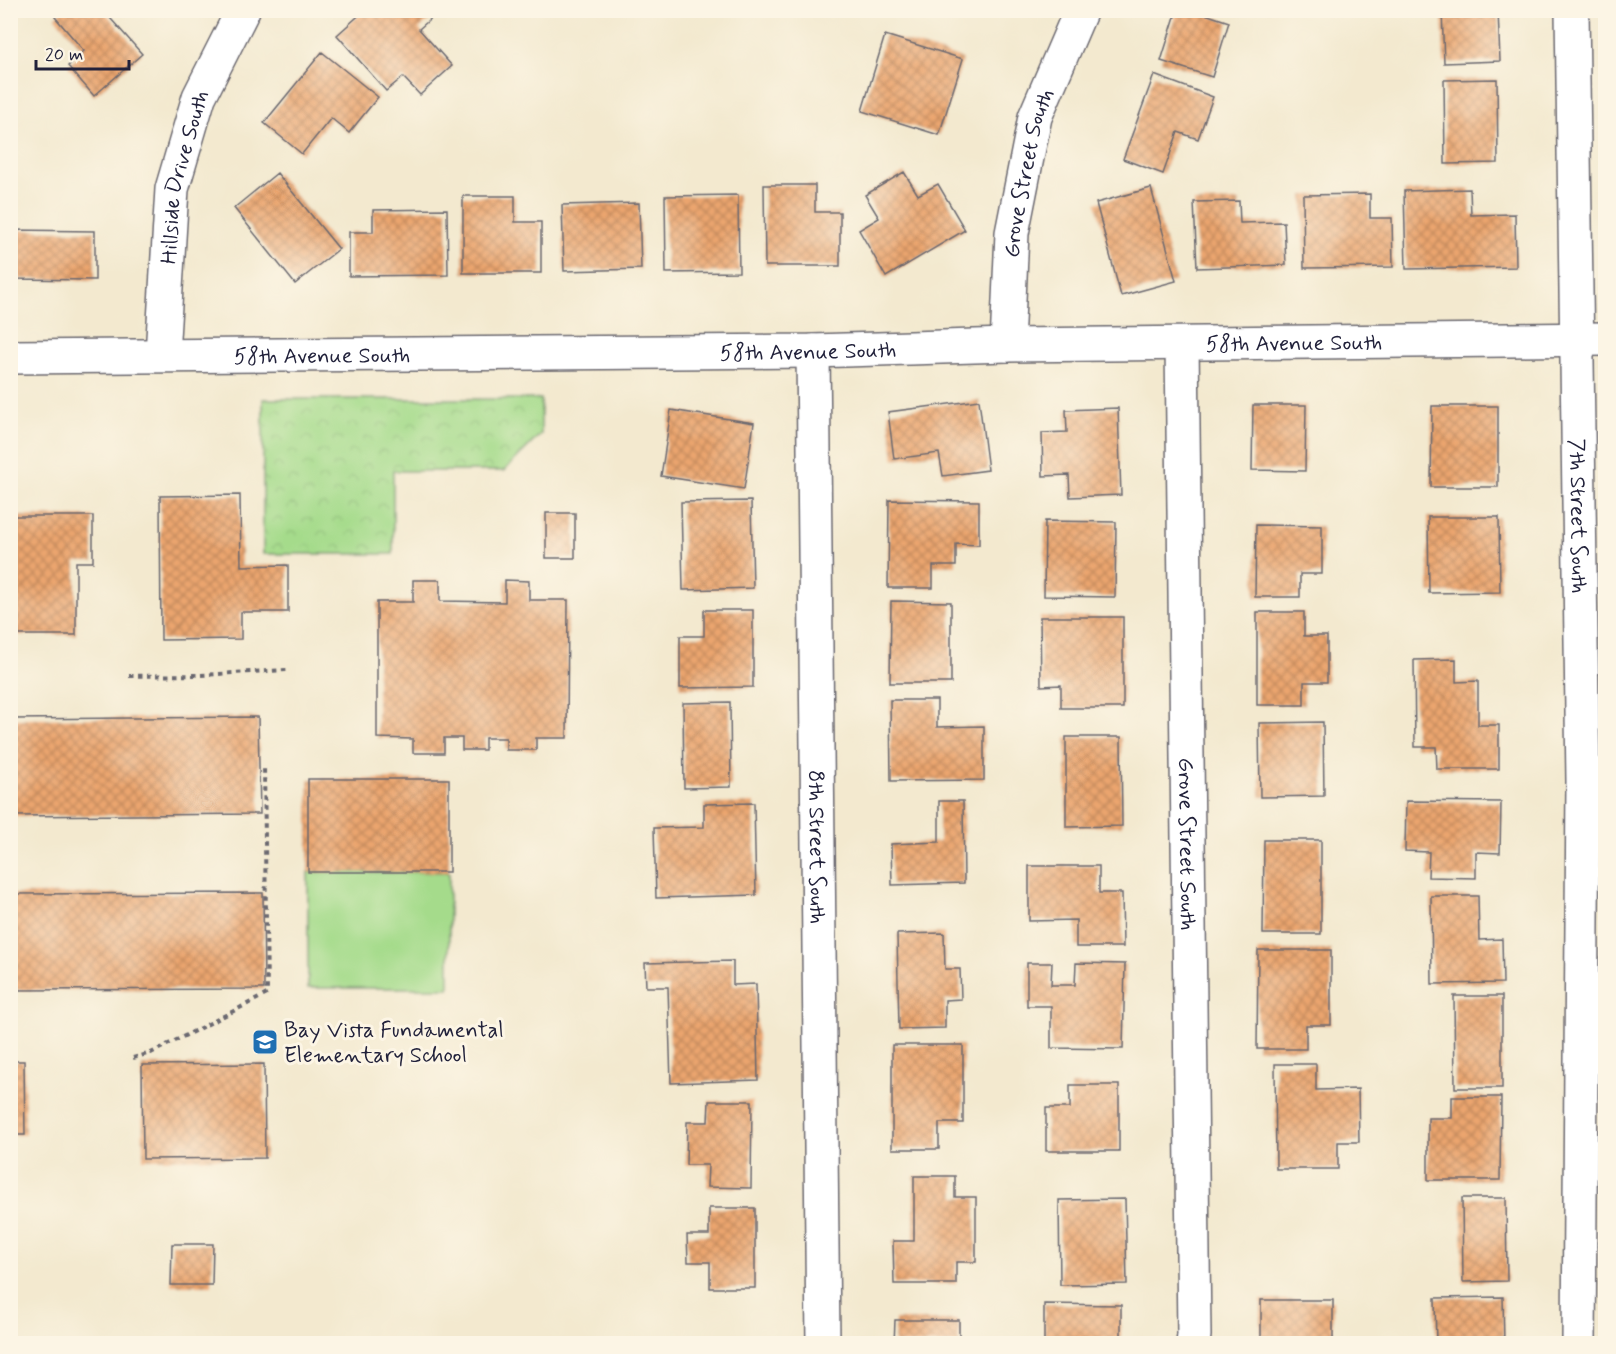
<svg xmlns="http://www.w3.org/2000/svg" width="1616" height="1354" font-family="Mynerve,sans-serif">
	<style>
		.park { fill: url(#park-crowns); stroke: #647e63; stroke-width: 1.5 }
		.pitch { fill: #a5db8b; stroke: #647e63; stroke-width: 1.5 }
		.building { fill: url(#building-cross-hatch) }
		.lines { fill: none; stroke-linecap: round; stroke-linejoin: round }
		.street-casing { stroke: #6b686f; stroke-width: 36 }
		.path { stroke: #6b686f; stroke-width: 4; stroke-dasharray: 4.5 4.5; stroke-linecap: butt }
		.street { stroke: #fff; stroke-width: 33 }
		.labels { text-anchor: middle; stroke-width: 6; stroke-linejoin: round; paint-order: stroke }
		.street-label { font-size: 22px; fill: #22223b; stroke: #fcf5e5 }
		.poi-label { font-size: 22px; fill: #22223b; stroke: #fcf5e5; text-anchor: start }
	</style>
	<defs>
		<pattern id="park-crowns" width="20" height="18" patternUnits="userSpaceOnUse" patternTransform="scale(1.5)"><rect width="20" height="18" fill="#a5db8b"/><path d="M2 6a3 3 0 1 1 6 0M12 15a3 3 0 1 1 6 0" fill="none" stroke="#8ebc79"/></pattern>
		<pattern id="building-cross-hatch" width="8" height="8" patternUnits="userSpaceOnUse" patternTransform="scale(1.5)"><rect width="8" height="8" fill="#eba56e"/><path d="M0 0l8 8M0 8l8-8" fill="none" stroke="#be865c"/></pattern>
	</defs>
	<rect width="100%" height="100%" fill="#fcf5e5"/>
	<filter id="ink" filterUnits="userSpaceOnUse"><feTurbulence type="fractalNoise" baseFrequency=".0167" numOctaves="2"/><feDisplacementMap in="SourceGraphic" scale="12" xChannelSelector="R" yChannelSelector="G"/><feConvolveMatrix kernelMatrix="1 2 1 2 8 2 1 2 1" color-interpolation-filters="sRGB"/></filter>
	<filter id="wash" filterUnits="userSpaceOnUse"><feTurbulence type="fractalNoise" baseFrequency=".008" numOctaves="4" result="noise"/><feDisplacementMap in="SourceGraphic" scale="24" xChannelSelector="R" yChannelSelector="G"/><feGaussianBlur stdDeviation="1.35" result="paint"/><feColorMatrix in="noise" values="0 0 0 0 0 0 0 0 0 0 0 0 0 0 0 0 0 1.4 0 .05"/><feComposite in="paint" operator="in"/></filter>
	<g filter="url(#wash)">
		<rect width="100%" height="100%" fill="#f3e9cf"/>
		<path class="park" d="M263,399h278v35l-37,37h-111v83h-130z"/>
		<path class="pitch" d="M308,872h141v116h-141z"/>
		<g id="blocks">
			<path class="building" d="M63,10h40l39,44 -48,42 -26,-30 16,-15 -29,-34z
				M365,10h66l4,5 -16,14 33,37 -32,29 -17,-18 -17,14 -49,-56z
				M1177,10h16l36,12 -17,55 -51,-16z
				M1442,10h56l2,51 -56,2z
				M885,35l78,24 -24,76 -77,-24z
				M322,52l56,45 -29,36 -18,-15 -29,36 -38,-31z
				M1154,75l59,22 -15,42 -20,-7 -15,42 -40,-15z
				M1497,79l1,84 -53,1 -1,-84z
				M904,172l14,23 20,-11 27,46 -79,47 -27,-47 20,-12 -14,-23z
				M277,173l62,76 -44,35 -61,-76z
				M764,185h51v27h25v54h-75z
				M1151,188l25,93 -55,15 -25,-93z
				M1470,189l1,26 44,-1 1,53 -110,2 -2,-78z
				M1370,194v24h22l1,49 -89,1 -1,-73z
				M738,195l1,77 -73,1 -1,-77z
				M463,196h52v26h26v51h-78z
				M1239,201l1,22 44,-1 2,43 -89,3 -3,-66z
				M639,203l2,66 -77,2 -2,-66z
				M447,209l1,66 -99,1v-44h24v-22z
				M10,230l85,1v49l-85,-1z
				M979,400l9,70 -45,6 -4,-23 -45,6 -6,-47z
				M1253,405h53l-1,66 -53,-1z
				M1432,406h66v81h-67z
				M1118,408l3,87 -51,2 -1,-22 -26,1 -1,-43 25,-1 -1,-22z
				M671,410l83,13 -10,66 -83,-13z
				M240,495l1,71 47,-1v47h-47v27l-80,1 -1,-144z
				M889,500l90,1v44l-23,-1v22h-23v22h-45z
				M751,501l2,87 -70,2 -2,-88z
				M546,513h29v45h-29z
				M10,516h83v46h-17v73h-66z
				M1428,517h71l1,75 -71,1z
				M1045,521l71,1 -1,75 -71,-1z
				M1256,525l66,1v48h-22v23h-45z
				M413,580h27v21l65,1v-22l24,1v19h39l-1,138h-31v12h-30v-12h-21v12h-23v-12h-18v15h-31v-14l-36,-1v-136h36z
				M891,601l60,1v81h-61z
				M704,610h49v77l-73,1v-52h24z
				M1257,612h47v24h23v46h-23v23h-47z
				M1040,617h83v91h-62v-23l-20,1z
				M1456,659v23l22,-1v44h21v44h-62l-1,-22h-21l-1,-87z
				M890,700h47v27l47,-1v54l-93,1z
				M730,702l1,85 -47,1 -1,-85z
				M258,717l2,97 -250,2v-97z
				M1323,722l1,74 -64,1 -1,-74z
				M1066,737h55l1,89 -56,1z
				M308,779h141v93h-141z
				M939,801h24l1,82 -72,2 -1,-41 48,-2z
				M1406,801l95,1 -1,51 -24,-1v26l-48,-1 1,-25 -24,-1z
				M754,803l2,92 -100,3 -2,-70 50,-1v-23z
				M1264,840h57v94h-58z
				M1029,866h70v27h23l1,54h-47v-27l-47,1z
				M263,893l1,96 -254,1v-96z
				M1431,896h47l1,44 23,-1 1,44 -71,1z
				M944,933l1,36h15l1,30 -16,1v28l-46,1 -2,-95z
				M1258,950h73v75h-25v24h-49z
				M733,961v24l23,-1 2,96 -87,3 -3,-96h-22l-1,-24z
				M1027,963h25l-1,22h24l1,-22 49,1 -2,85 -72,-1v-42h-24z
				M1454,996h48v92h-47z
				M892,1045h71v78h-24v26h-47z
				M10,1061h14l1,74h-15z
				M264,1064l1,94 -122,1 -1,-94z
				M1275,1064h41v26l42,-1 1,53h-21v27h-62z
				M1070,1085h49v66h-73v-43h24z
				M1452,1097h49l-1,83h-72v-62h24z
				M709,1101h43l-1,87 -44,-1 1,-22h-22l1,-43h21z
				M914,1176h41v21h21v65h-20v22h-62l-1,-43h21z
				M1462,1198h44l1,83 -44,1z
				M1125,1199l2,85 -67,1 -1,-85z
				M709,1208h46v80h-45v-26h-22l-1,-27h22z
				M172,1244h41l-1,41h-41z
				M1503,1297l1,47h-68l-1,-46z
				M1261,1300h72v42l-72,2z
				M1044,1304l77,1v39h-77z
				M895,1320h64v24h-65z"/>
		</g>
	</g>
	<g filter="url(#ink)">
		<use href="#blocks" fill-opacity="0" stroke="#6b686f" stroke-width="1.5"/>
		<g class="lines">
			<g class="street-casing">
				<g id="street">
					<path id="s1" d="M1572,10l11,771 -4,563"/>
					<path id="s2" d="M1182,344l12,991 -1,9"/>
					<path id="s3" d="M1007,345l5,-112 23,-116 46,-107"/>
					<path id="s4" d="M813,351l10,993"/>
					<path id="s5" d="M162,355l10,-166 27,-92 44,-87"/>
					<path id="s6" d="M10,357l803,-6 194,-6 599,-6"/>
				</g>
			</g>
			<path class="path" d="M129,676l70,-1 89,-5
				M133,1058l18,-5 116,-59 -3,-229"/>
			<use href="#street" class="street"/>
		</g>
	</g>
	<defs>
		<g id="school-square" transform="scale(1.35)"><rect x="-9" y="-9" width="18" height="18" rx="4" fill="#1f6fb2" stroke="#fcf5e5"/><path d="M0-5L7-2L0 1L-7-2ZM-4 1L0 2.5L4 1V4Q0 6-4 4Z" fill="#fff"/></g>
	</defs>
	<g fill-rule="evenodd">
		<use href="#school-square" x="265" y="1042"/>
	</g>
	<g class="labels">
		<g class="street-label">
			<text dy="8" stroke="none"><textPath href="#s3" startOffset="174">Grove Street South</textPath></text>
			<text dy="8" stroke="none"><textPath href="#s5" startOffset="180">Hillside Drive South</textPath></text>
			<text dy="8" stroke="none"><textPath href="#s6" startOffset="1284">58th Avenue South</textPath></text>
			<text dy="8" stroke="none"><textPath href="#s6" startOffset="798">58th Avenue South</textPath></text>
			<text dy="8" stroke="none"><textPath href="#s6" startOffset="312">58th Avenue South</textPath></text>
			<text dy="8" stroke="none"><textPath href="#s1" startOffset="506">7th Street South</textPath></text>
			<text dy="8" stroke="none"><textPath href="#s2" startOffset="500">Grove Street South</textPath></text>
			<text dy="8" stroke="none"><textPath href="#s4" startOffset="496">8th Street South</textPath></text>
		</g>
		<g class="poi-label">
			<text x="284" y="1037">Bay Vista Fundamental<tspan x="284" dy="25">Elementary School</tspan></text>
		</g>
	</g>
	<rect width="1616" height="1354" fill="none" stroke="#fcf5e5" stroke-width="36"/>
	<path d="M36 60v9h93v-9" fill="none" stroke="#22223b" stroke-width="3"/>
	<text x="45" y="60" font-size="18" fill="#22223b" stroke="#fcf5e5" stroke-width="4.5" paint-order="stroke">20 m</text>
</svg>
